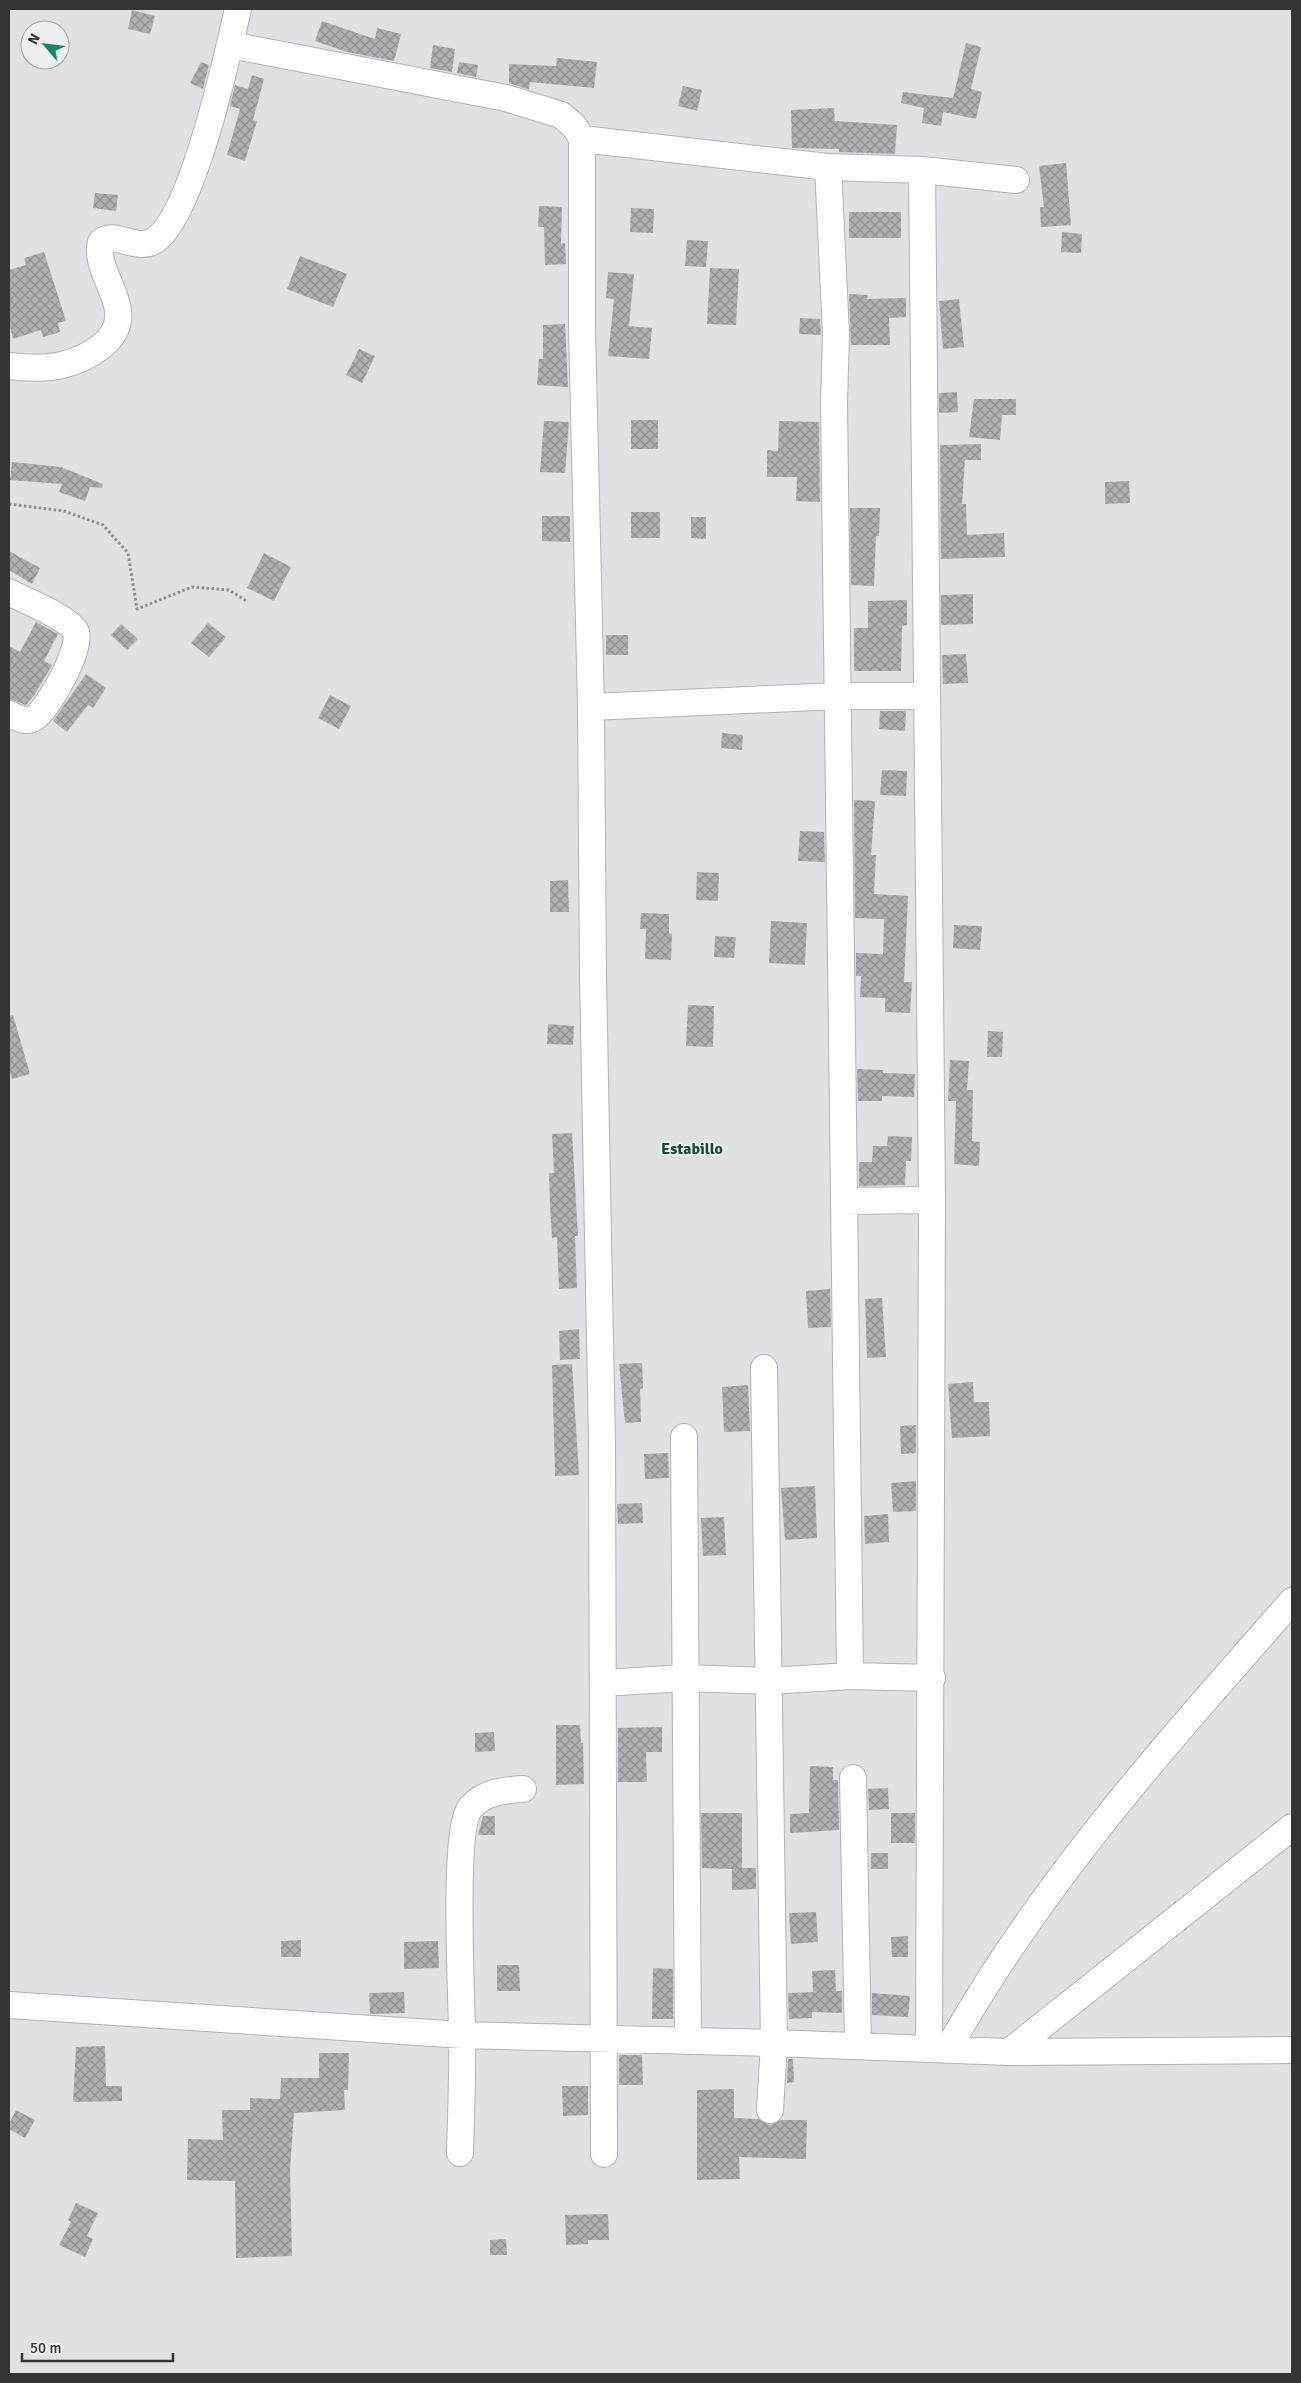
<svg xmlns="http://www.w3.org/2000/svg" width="1301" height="2383" font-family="Signika,sans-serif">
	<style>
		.building { fill: url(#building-cross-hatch) }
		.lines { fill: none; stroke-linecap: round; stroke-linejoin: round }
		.minor-casing { stroke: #b2b2b6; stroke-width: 28 }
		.path { stroke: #8d8d90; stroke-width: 3; stroke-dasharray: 2.5 2.5; stroke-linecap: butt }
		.minor { stroke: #fff; stroke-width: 26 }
		.labels { text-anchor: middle; stroke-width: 4; stroke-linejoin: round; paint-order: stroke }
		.neighbourhood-label { font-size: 16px; font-weight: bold; fill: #17493a; stroke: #eeeef3 }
	</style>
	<defs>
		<pattern id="building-cross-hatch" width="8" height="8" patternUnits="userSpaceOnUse" patternTransform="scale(1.25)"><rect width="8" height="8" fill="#b0b0b4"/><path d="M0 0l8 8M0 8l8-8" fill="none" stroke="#909093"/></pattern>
	</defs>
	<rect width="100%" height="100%" fill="#e1e1e5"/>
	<path class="building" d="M132,10l23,6 -5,18 -22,-5z
		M322,21l53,18 2,-11 24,6 -7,27 -47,-9 -32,-11z
		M966,43l15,4 -10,42 11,3 -6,27 -33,-7 -2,14 -19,-3 2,-15 -23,-5 2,-11 50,6z
		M433,45l22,4 -3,23 -22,-4z
		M557,58l40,4 -3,26 -64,-6 -1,7h-2l-18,-6v-19l47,2z
		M201,62l8,3 -6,24 -13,-6z
		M459,62l19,3 -2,12 -19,-4z
		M252,75l12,4 -11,41 4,1 -12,40 -18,-6 13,-46 -10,-3 5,-21 13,4z
		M683,86l19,4 -5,21 -19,-5z
		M834,108l1,13 62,4 -2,29 -56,-2v-3l-47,-1 -1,-38z
		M1066,163l5,62 -30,2 -1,-20h4l-5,-41z
		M95,193l23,2 -2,16 -23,-3z
		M539,206l23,1 -1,37 4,-1 1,21 -21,1 -1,-38h-6z
		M631,208l23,1 -1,24 -23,-1z
		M849,212h52v26h-52z
		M1062,232l20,2 -1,19 -20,-1z
		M687,240l21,1 -2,26 -21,-1z
		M44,252l22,69 -8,2 2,9 -17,5 -2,-7 -28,9 -4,-17v-52l17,-5 -2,-7z
		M300,256l47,18 -14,33 -46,-18z
		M710,268l29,1 -3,56 -29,-1z
		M608,272l26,2 -5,52 23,2 -3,31 -41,-3 6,-57 -8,-1z
		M849,294l19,1 -1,4 39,-1v19l-17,1 1,27h-39z
		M959,299l5,48 -21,2 -4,-48z
		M800,318l20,1 1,16 -22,-1z
		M565,324l3,63 -31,-2 2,-26h4v-34z
		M359,349l16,7 -13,27 -16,-8z
		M957,392l1,20 -19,1v-20z
		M974,399h42v16h-14l-2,25 -31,-3z
		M631,420h27v29h-27z
		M544,421l25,1 -4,51 -25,-1z
		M779,421l40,1 1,80 -24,-1 1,-24h-30v-27l11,1z
		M981,444v16h-16l-3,44h4l1,31 37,-2 1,24 -64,2 -1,-114z
		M12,462l49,5 42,17 -1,4 -12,-1 -5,14 -26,-9 3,-8 -52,-4z
		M1129,481l1,22 -25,1v-22z
		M850,508h30l-1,28h-3l-2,50 -23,-1z
		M631,512h29v26h-29z
		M542,516h28v26l-28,-1z
		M691,517h15v22l-15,-1z
		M9,551l31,17 -8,16 -23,-14z
		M264,553l27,14 -17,34 -27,-13z
		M973,594v30l-32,1v-30z
		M907,600v25l-5,1 -1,45h-47v-43h14v-27z
		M36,622l22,12 -14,27 8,4 -17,29 -9,11 -17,-6v-53l11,6z
		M208,623l18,14 -17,20 -18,-14z
		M121,624l17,15 -11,11 -16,-15z
		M606,635h22v20h-22z
		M966,654l2,29 -25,1 -1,-29z
		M86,674l20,14 -13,20 -5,-3 -21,27 -14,-11z
		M330,695l21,11 -12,23 -21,-11z
		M880,711h26l-1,20 -26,-2z
		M722,733l21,2 -1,15 -21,-2z
		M882,770l25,1 -1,25 -26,-1z
		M854,800l21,1 -4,54h5l-2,39 34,2 -4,86h8l-2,31 -25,-1v-14l-25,-1 1,-21h-5v-23l27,1 1,-35 -29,-1z
		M800,831l24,1 1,30 -27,-1z
		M697,872l22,1 -1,28 -22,-1z
		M568,880l1,32h-19v-31z
		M641,913l28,1v19l3,1 -1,26 -26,-1 1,-30h-6z
		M771,921l36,2 -2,42 -36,-2z
		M954,925l28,1 -2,24 -27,-2z
		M715,936l21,1 -2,21 -20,-1z
		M688,1005l26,1 -1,41 -27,-1z
		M13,1015l17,59 -18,5 -3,-11v-52z
		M548,1024l26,2 -1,19 -26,-1z
		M988,1031l15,1 -1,25h-15z
		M950,1060l19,1 -2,29h6l-1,51 8,1 -1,24 -25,-2 2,-63h-8z
		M857,1069l26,1v3l32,1 -1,23 -32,-1v5h-24z
		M572,1133l6,103h-3l2,52 -18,1 -2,-52 -5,1 -2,-33 -1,-32h5l-2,-39z
		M888,1136l24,1 -1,24h-5l-1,24 -46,1v-24h13l1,-16h14z
		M830,1289l1,38 -23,1 -2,-37z
		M882,1298l4,59 -19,1 -2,-59z
		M579,1329l1,30 -20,1 -1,-29z
		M642,1363l1,25 -3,1 1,33 -16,1 -6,-59z
		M572,1364l7,111 -24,1 -3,-111z
		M973,1382l1,20h15l1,34 -38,2 -4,-54z
		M748,1385l2,46 -26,1 -2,-45z
		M916,1425v28l-15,1 -1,-28z
		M668,1453l1,25 -24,1 -1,-25z
		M916,1481v30l-23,1 -2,-29z
		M815,1486l2,52 -32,2 -4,-52z
		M642,1503l1,20 -25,1 -1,-20z
		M888,1514l1,28 -24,2 -1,-28z
		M724,1517l2,38 -23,1 -2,-38z
		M556,1725h24l1,18h2l1,41 -28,1z
		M662,1727v25h-16l1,30h-29v-54z
		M494,1732l1,19 -20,1v-19z
		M810,1766l23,1v13h5l1,50 -49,3v-19l19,-1z
		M888,1788l1,21 -20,1 -1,-21z
		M701,1813h41v55h14v21l-24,1v-21l-30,-1z
		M891,1813h24v30h-24z
		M483,1816h12v19h-17z
		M871,1853h17v16h-17z
		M816,1912l2,30 -27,2 -2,-31z
		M908,1936v21h-16l-1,-20z
		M301,1940v17h-20v-16z
		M438,1941l1,27 -35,1v-27z
		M497,1965h22l1,26h-23z
		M653,1968l20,1v50h-21z
		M835,1970l1,21h6v22l-30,-1v6l-23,1 -1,-26 25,-1 -1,-21z
		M404,1992l1,21 -35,1 -1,-21z
		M872,1993l38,3 -2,21 -36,-2z
		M105,2046l1,40h16v15l-49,1 3,-55z
		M319,2053h30l-1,37h-4l1,20 -51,3 -4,56 2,87 -56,2 -1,-77 -48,-1 1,-41 35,1 -1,-30h28v-12l30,1 1,-21h38z
		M619,2055h23l1,30h-24z
		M788,2059h5l1,23 -7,1z
		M562,2086h26v29l-25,1z
		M734,2089v29l25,1 11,6 11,-5h26l-1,39 -67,-2 1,22 -43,1v-90z
		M16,2110l19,10 -10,18 -16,-9v-5z
		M76,2203l22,10 -11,23 6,3 -8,18 -26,-12 12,-23 -3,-2z
		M608,2214l1,26h-21v4l-22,1 -1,-30z
		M506,2239l1,16h-17v-15z"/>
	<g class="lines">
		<g class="minor-casing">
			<path id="minor" d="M230,45l276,53 55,17 13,11 8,13
				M828,167l8,167 -2,69 16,1273
				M922,170l10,1030 -3,848
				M9,366c17,2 36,3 53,-1 24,-6 60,-24 56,-54 -2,-22 -23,-46 -17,-69 14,-13 38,13 57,-4 36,-31 69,-180 80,-229
				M9,592c16,9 56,24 66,38 10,14 -27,80 -41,88 -8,5 -17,0 -25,-4
				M591,707l247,-11h88
				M845,1201l87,-1
				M764,1368l10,675 -4,67
				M684,1437l4,604
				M603,1683l81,-5 85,3 81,-5 82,2
				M853,1778l5,268
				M9,2005l454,30 311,8 235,9 283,-2
				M948,2049c92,-165 220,-307 344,-448
				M1009,2052l283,-225
				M460,2153c1,-40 3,-79 2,-119 0,-36 -10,-206 9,-227 13,-15 34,-17 52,-18
				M604,2154l-2,-711 -9,-466 -2,-270 -9,-379v-189l246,28 94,3 94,10"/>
		</g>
		<path class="path" d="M9,504l55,7 39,14 25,28 9,56 55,-22 37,3 19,12"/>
		<use href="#minor" class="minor"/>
	</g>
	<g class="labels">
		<g class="neighbourhood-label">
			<text x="692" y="1154">Estabillo</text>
		</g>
	</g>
	<rect width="1301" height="2383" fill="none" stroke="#343436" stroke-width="20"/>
	<g transform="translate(45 45) rotate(298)"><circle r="24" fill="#eeeef3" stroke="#a4a4a7"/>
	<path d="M0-4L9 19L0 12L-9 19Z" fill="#158a6b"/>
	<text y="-8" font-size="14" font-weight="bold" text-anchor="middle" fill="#343436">N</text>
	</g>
	<path d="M22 2353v8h151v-8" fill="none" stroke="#343436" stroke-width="2.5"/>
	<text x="30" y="2353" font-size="15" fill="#343436" stroke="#eeeef3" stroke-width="4" paint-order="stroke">50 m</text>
</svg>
